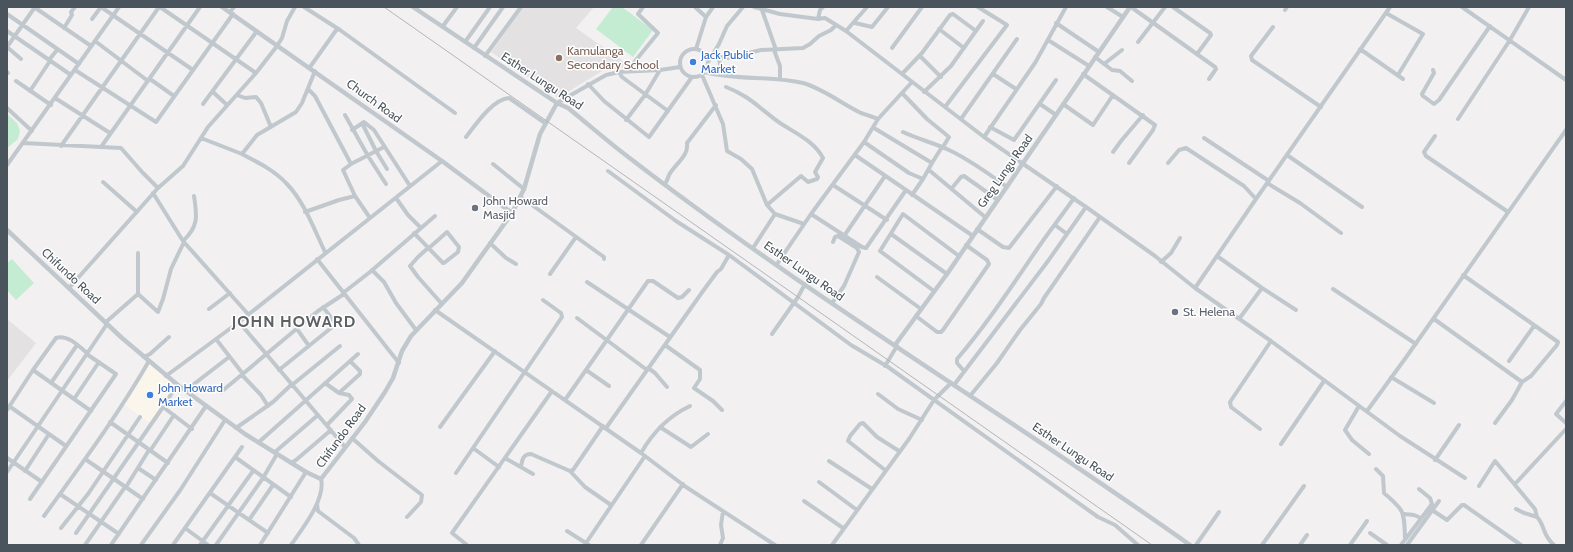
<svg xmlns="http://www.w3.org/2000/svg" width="1573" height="552" font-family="Cabin,sans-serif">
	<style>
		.commercial { fill: #fbf6ec }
		.education { fill: #e3e1e2 }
		.green { fill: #c3ecd2 }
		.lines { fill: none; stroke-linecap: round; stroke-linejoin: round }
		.minor { stroke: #c0c8cd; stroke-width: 4 }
		.tertiary { stroke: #c0c8cd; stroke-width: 4.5 }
		.rail { stroke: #b3b6ba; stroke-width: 1 }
		.education-dot { fill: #8d6e63; stroke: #fff; stroke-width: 1.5 }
		.shop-dot { fill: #3f7fe0; stroke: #fff; stroke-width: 1.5 }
		.worship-dot { fill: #6b7280; stroke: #fff; stroke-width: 1.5 }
		.labels { text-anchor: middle; stroke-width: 3; stroke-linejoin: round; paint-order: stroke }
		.education-label { font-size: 12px; fill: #785e54; stroke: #fff; text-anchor: start }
		.shop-label { font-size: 12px; fill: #366cbe; stroke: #fff; text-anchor: start }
		.street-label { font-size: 12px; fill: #4a545c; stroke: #fff }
		.worship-label { font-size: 12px; fill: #5b616d; stroke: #fff; text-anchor: start }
		.district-label { font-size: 16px; font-weight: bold; letter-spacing: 1px; fill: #5d6164; stroke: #fff }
	</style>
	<rect width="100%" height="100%" fill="#f2f0f0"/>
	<path class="commercial" d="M150,363l28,22 -28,38 -27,-19z"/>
	<path class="education" d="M522,7h72l-18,21 51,36 1,3 -26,4 -44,27 -33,-23 2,-5 -6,-4 -3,5 -27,-19z
		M7,319l29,24 -29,38z"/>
	<path class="green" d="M613,7h9l31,23 -20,27 -37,-28z
		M7,114l10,9 3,8 -2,8 -11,9z
		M12,259l22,24 -18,17 -9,-10v-27z"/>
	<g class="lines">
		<path class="minor" d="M34,7l57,39
			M101,7l92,63
			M160,7l96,66
			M304,7l36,23 115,83
			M695,7l11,10 -10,32
			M754,7l26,7 38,5 7,-1 21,13 138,106 102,70 69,49 40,32 76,53 129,95 65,42
			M1107,7l16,10
			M1131,7l84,60 1,2 -7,10
			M1173,7l37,26 1,2 -14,19
			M1462,7l104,73
			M762,10l14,40
			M1285,10l2,-3
			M230,12l4,-5
			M1386,13l37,21 -25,41
			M7,14l72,50
			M706,17l7,-10
			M92,19l9,-12
			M818,19l2,-9 3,-3
			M855,23l17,4 16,-20
			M1056,23l43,29
			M443,26l14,-19
			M1273,27l-22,29 1,4 69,47
			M64,28l8,-13 -1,-3 4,-5
			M939,29l25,19
			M7,31l64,44
			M846,31l21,-24
			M1048,40l41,26
			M95,41l53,40
			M465,42l25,-35
			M1138,42l27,-35
			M7,47l28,-40
			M7,47l14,12
			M474,48l29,-41
			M892,48l30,-41
			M680 63a14 14 0 1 1 28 0a14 14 0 1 1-28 0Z
			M1360,49l43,30
			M774,50l6,16v13
			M485,56l36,-49
			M713,56l14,2 34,-8 42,-2 7,-4 9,-8 12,-6 5,-5
			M920,56l21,21
			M1095,57l17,13 8,1 12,10
			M719,58l1,7v10
			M49,60l8,-10
			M708,62l11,-18 8,-18 16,-19
			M1104,64l18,-14
			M310,67l27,-38
			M75,70l81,52 77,-108
			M1433,70l1,3 -12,21 1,2 11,8 5,-4 51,-74
			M633,71l-1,-6 26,-32 -20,-19 5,-7
			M7,72l1,1
			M619,72l3,5 46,34
			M705,72c32,9 66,3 98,11 21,6 39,21 58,30 6,2 12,4 17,6
			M902,74l20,-21 28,-38 3,-1 23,17
			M993,74l23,15
			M1083,74l72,51 -2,5 -24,33
			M702,75l21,49 4,27 14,8 11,10 15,36 8,9 29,10
			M150,79l24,17
			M16,81l35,24
			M588,84l16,17 45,36 43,-60
			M726,87c24,9 34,22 54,36 15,10 34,18 43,35l-8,14 3,5 -1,2 -9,3 -7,-6 -34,29
			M308,89l7,7 36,68 -8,6 12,26
			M30,91l20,-30
			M213,92l14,13
			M924,92l27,-26 32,-45
			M902,93l25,26 22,18 -6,10
			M237,95l8,3 11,-1 5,6 10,24
			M55,98l55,35
			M557,103l49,-28 13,-3 41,-2 20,-3
			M203,104l54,-73
			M1040,104l16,11
			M1063,104l30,21 20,-30
			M945,107l62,-82 -29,-18
			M7,108l25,23
			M345,115l23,41 18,28
			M961,119l56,-80
			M1458,119l52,-79 19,-33
			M626,120l19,-25 15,-25
			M362,123l14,28
			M990,127l24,13 42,-60
			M352,130l12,-8 10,8 36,56
			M903,132c15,7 31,11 46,18 21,10 39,23 58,37
			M1435,136l-11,16 2,4 82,56
			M466,137c10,-13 27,-38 43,-39l36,25
			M984,137l51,-74 31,-56
			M201,138l41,16 15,-19 39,-23 6,-9 13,-32
			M1204,138l65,43
			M864,142l45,31 14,6 9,-16 -58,-35
			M23,143l98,5 21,24 16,16
			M61,146l98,-139
			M101,147l99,-140
			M376,151l11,18
			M1113,152l8,-11 22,-26
			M242,154c15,8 32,16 44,29 18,18 28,46 39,69
			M855,155l118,81
			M1287,155l75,52
			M932,163l10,-16
			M1168,163l11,-13 7,-2 58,38 12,13
			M351,164l33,-17
			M493,164l31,25
			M7,165l112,-158
			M929,170l56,47
			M608,171l68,50 53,34 122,90 37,22 210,150 17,8 23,20
			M103,182l34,30
			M1267,183l33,20 41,30
			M665,184c2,-3 3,-6 4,-9 6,-11 20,-19 18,-32l29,-38
			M833,185l54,35
			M952,188l9,-11 3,-1 34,24
			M153,193l30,48 65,73
			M912,195l11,-16
			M521,197l83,60v2
			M396,198l12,17 12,12
			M305,212l34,-12 16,-4 15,22
			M811,214l51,33 4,1 40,-58
			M1055,225l12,9
			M977,229l26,18 6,1 48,-62
			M414,233l29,30h1l14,-11 1,-5 -12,-15 -18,16
			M891,234l56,40
			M844,236l41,-60
			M183,241c16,-15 14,-25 11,-45
			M490,243l16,15 10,6
			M428,248l-10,9 -8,9 8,11 24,27
			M753,248l22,-34
			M1217,256l45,32 34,22
			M317,259l82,104
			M1161,262l10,-9 9,-15
			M777,264l34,-50 53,-72 14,-23 34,-37
			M372,270l12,12 12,21 20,27
			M550,274l26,-37
			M1463,275l95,67 -1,3 -26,31 -9,6 -10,18 -17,23
			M877,277l44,32
			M587,282l83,55
			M69,288l89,-100 25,-22 25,-39 48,-54 21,-27 5,-8 5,-17 8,-14
			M1195,288l61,-89 134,-192
			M1333,289l83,55
			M934,291l-54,-40 23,-37 56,42
			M343,293l27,-21 65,-56
			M138,294l20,18 5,-13 8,-30 13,-27
			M832,303l12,-17 15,-34 -2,-4 -19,-12 -3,1 -2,5
			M209,309l21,-16
			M435,310l206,143 45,34 89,58
			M916,316l21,16h4l2,-2 46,-66 -2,-4 -21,-15
			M577,318l70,52
			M1239,319l23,-31
			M1434,319l88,63
			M106,322l32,-28v-41
			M239,322l106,125
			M297,329l12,17
			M772,334l26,-37 7,-13
			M216,339l27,35
			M665,345l35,25v9l-6,9 19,13 9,9
			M144,357l6,-3 19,-17
			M1509,361l25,-35
			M885,366l12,-20
			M648,368l7,5 12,14
			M33,370l58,41
			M279,370l57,-46 -13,-17
			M586,370l23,16
			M964,371l-7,-8v-4c31,-36 56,-75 83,-114 11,-16 23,-31 34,-47
			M242,375l19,20 7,11
			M166,376l73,-54 203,-161
			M1391,377l43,26
			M51,383l26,-38
			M325,383l14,10 10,2 3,4 -25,26
			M292,385l48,-39
			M954,385l94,-124 38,-54
			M185,391l44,-34
			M221,392l97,-81 26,-17
			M339,393l21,-19v-3l-10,-10
			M878,394l20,15 24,11
			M970,396l27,-33 23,-33 21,-26 3,-6 56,-81
			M74,399l25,-37
			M565,400l83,-119h5l25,17 4,-1 7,-7
			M1566,401l-10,13 10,9
			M9,406l57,40
			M1359,406l-14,24 7,10 17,14
			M163,407l29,22
			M7,410l26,-40 23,-32c12,-4 24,9 32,16
			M1367,411l40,-55 159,-226
			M110,422l58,41
			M440,427l55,-76
			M660,427l31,20 17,-13
			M236,428l37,-26 19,-18
			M606,428l97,-137 14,-19 4,-3 8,-14
			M1260,429l-29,-22 -1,-5 41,-61
			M352,438l26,23 44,34 -1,7 -14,15
			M259,442l99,-88
			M1281,444l43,-63
			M473,448l26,19
			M150,451l24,-36
			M275,452l43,-37
			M641,453c12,-21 28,-37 49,-47
			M235,457l56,40
			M7,458l35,24
			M505,458l28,16
			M85,459l58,40
			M1435,460l24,-35
			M829,461l43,28
			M291,463l5,-3 35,-30
			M521,467c1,-7 2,-13 10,-13l39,17 15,16 26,18
			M138,468l18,12
			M1376,469l7,7 1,17c21,18 20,18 21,45
			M885,470l-37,-29 2,-5 10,-12 3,-1 14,14 22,14
			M25,471l24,-37
			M570,471l3,-1 30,-44
			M7,472l100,-148
			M456,473l106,-156 -1,-4 -18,-13
			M819,482l38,28
			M1515,484l51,-55
			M1479,486l16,-25 40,48 2,8
			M126,487l23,-37
			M210,493l58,40
			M60,494l59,40
			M30,499l86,-125 -28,-19
			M804,501l39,27
			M317,504l1,7 36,27 5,7
			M1516,509l8,4 13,4c8,8 5,18 17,28
			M1432,510l15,10 15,-15h2l57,40
			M1404,514l10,1 7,3
			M44,516c36,-50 74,-101 105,-155
			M249,520l24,-35
			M61,528l27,-34 52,-77
			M185,528l23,17
			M567,531l22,14
			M76,533l87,-126 14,-22
			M1370,533l17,12
			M586,543l59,-87
			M85,545l40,-58
			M111,545l95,-139
			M141,545l40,-56 44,-69
			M173,545l69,-98
			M200,545l53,-74
			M216,545l47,-67 14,-24
			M260,545l46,-73
			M291,545c11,-16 35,-46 30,-66
			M467,545l-15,-12 100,-142
			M641,545l42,-61
			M720,545l3,-7 -2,-13 2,-14
			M832,545l77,-106 25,-39 17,-17
			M1196,545l23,-33
			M1262,545l42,-59
			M1300,545l7,-10
			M1350,545l17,-24
			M1401,545l31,-41 -2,-6 -11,-9
			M1407,545l32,-44"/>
		<path class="tertiary" d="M222,7l220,154 70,52
			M413,7l144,96 11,5c20,16 39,33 59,48 181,140 377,257 563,389
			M7,230l115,108 57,48 66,48 61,38 15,7 44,-57 20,-30 8,-14 9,-27 9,-15 51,-53 50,-70 12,-24 16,-55 17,-31
			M895,345l52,-71 183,-267"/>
		<path class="rail" d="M384,7l768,538"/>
	</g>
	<circle class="education-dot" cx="559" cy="58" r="4"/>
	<g class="shop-dot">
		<circle cx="693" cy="62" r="4"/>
		<circle cx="150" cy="395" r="4"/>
	</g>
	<g class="worship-dot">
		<circle cx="475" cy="208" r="4"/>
		<circle cx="1175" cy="312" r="4"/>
	</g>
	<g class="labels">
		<g class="education-label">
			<text x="567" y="55">Kamulanga<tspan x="567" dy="14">Secondary School</tspan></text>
		</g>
		<g class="shop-label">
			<text x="701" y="59">Jack Public<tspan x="701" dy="14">Market</tspan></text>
			<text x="158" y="392">John Howard<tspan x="158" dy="14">Market</tspan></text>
		</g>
		<g class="street-label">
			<text transform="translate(542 81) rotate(33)" y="4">Esther Lungu Road</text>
			<text transform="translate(374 101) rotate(36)" y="4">Church Road</text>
			<text transform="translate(1005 171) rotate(-55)" y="4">Greg Lungu Road</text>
			<text transform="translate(804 271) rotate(35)" y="4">Esther Lungu Road</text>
			<text transform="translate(71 276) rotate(43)" y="4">Chifundo Road</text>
			<text transform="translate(341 436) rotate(-54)" y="4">Chifundo Road</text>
			<text transform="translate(1073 452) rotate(34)" y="4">Esther Lungu Road</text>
		</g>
		<g class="worship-label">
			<text x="483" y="205">John Howard<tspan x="483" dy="14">Masjid</tspan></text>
			<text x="1183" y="316">St. Helena</text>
		</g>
		<g class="district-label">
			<text x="294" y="327">JOHN HOWARD</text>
		</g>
	</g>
	<rect width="1573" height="552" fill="none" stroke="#4a545c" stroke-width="16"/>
</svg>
